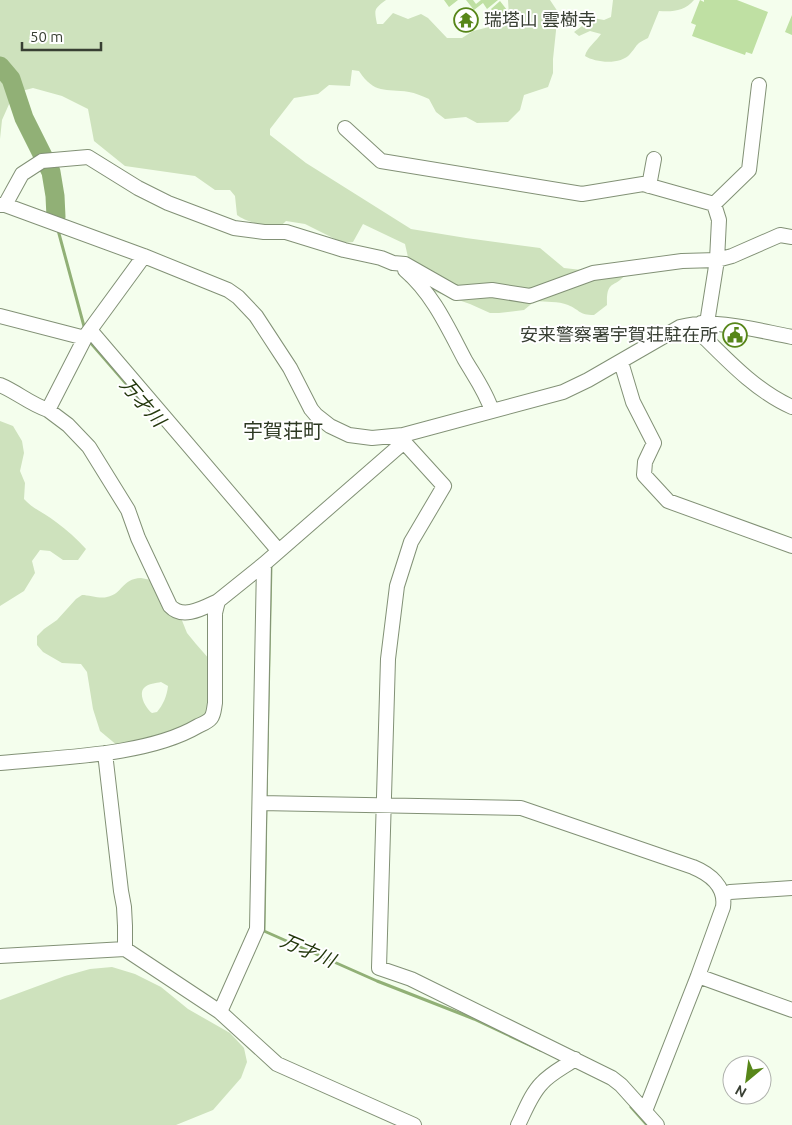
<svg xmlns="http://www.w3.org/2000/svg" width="792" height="1125" font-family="Ubuntu,'Noto Sans JP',sans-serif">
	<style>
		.green { fill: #cee2bd; fill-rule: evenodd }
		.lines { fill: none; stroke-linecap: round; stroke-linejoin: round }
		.stream { stroke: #91b076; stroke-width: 3 }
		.river { stroke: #91b076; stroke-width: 19 }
		.building { fill: #bfe0a3 }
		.minor-casing { stroke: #829176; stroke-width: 16 }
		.minor { stroke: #fff; stroke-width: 14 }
		.labels { text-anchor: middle; stroke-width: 4; stroke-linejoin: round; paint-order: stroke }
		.poi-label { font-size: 18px; fill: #383f33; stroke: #fff; text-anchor: start }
		.water-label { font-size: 19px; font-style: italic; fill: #23370c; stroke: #fff }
		.quarter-label { font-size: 20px; fill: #2c3821; stroke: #fff }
	</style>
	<rect width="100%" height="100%" fill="#f4feed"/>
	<path class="green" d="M0,0h386c-12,9 -12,9 -9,24h6l10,-11 15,6 13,-5 7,4 19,20h15l11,-7 20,-5 16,-10 -1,-16h42l8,12 -5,47v14l-5,14 -24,8 -4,15 -12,12 -31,1 -11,-6 -21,2 -9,-7 -7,-13c-7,-3 -14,-6 -20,-7 -24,-4 -34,3 -50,-21l-7,-1 -2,16 -21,-1 -11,9 -24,4 -24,31v6l36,28 105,66 55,9 74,10 24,20 44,5 19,-1c-11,18 -21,5 -20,33l-13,10c-15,0 -14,-5 -26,-10 -10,-4 -22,-3 -33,-4l-11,9 -25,3h-9l-20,-9 -43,-15 -13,-1 -9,-7 5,-15 -5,-22 -42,-20 -10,18 -10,1 -38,-19 -19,-3c-2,2 -4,4 -7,5 -9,3 -35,-5 -42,-11l-2,-19 -5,-6h-15l-20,-14 -70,-10 -31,-25 -6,-32 -26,-13 -29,-8 -19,5 -12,27 -2,19z
		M613,0h81c-9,11 -21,12 -35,11l-11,27c-14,7 -9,6 -18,16 -9,11 -34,9 -45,2 2,-9 11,-14 16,-22l-11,-3 -11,5 -5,-4 19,-14 11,2 7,-3z
		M0,421l13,5 9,15 2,12 -4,18 5,12 -1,16c10,11 21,14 32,23 11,8 21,17 30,27l-8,11h-15l-13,-9 -10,-1 -8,11 3,12 -11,18 -24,15z
		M141,578l10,2 30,38 6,15 9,11 14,16 -2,51c-24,24 -58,27 -90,35l-18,-15 -7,-22 -6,-37 -6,-8 -19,-1 -19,-11 -6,-7v-9l7,-7 13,-9 19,-21 6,-4c7,0 18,4 25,2 16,-3 14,-18 34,-19zM161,682l7,4c-1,10 -5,19 -11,26l-5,1c-6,-4 -15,-20 -7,-26 3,-3 11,-4 16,-5z
		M112,967l23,7 26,13 27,22 42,24 14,15 3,14 -6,16 -28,32 -37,15h-176v-125l65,-24 25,-7z"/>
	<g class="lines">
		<path class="stream" d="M58,230l27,100
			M89,341l53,61
			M266,800l5,-236
			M266,806l-2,125 113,50 97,38 66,31
			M631,1107l16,18"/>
		<path class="river" d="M0,66l11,13 13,39 27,54 4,24 1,21"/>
	</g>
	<path class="building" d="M444,0h14l-9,7z
		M466,0h7l3,4 5,-4h17l-11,9 -4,-6 -9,7z
		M700,0l4,2v-2h33l31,12 -16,42 -6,-2 -1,3 -53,-19 4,-11 -5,-2z
		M500,1l7,9 -9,8 -7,-9z
		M792,15v20l-7,-3z"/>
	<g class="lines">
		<g class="minor-casing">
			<path id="minor" d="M345,128l36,33 201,33 61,-10 71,20
				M649,186l5,-27
				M0,205h5l139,51 84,34 10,7 18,19 34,52 21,41 5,6 14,11 19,9 23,3 31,-3 160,-43 25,-12 92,-53c37,-9 75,3 112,10
				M5,205l17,-31 20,-13 46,-4 50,31 30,15 66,25 30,4h22l58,18 37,8 12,5 12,1 51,29 36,-3 38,6 63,-23 89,-12 35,-1 2,-40 -5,-16 35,-34 10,-85
				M405,270c28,24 43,58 60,90 10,17 21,32 27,51
				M0,316l85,22
				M701,323v8l3,6c26,26 54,55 88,70
				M707,323l10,-63 15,-4 48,-21 12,2
				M90,330l188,220
				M621,362l12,40 21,41 -9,19 -1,13 24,26 124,45
				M0,385c17,7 30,19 48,25l39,-76 57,-78
				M48,410l20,15 21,22 39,63 10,28 32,68c13,14 33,2 48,-5
				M403,435l1,7 40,44 -33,56 -14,44 -9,73 -9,309 32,11 201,99 9,7 36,40
				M105,753l16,138 3,16 1,19v23
				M0,763c59,-6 147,-7 198,-37 4,-2 10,-4 13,-8 3,-4 3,-10 4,-15v-90l3,-12 46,-37 140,-122
				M260,803l261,5 172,59c17,7 33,20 30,40l-25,69 -53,135
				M724,895l6,-3 62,-4
				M0,956l125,-7 95,63 57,52 137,61
				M698,976l94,34
				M220,1012l37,-83 7,-365
				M518,1125c7,-14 13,-31 24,-42 9,-10 22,-16 33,-24"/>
		</g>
		<use href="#minor" class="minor"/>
	</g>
	<defs>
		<g id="temple-ring" transform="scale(1.25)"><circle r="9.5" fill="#fff" stroke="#578619" stroke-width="1.5"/><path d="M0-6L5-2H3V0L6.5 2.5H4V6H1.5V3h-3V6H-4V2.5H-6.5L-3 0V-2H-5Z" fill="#578619"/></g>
		<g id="civic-ring" transform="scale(1.25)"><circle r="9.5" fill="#fff" stroke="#578619" stroke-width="1.5"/><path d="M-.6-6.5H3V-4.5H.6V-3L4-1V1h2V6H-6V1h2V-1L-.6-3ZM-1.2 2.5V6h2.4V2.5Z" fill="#578619"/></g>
	</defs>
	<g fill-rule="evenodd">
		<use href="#temple-ring" x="466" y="20"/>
		<use href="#civic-ring" x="735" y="335"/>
	</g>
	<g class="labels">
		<g class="poi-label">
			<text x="484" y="26">瑞塔山 雲樹寺</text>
			<text x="718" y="341" text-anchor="end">安来警察署宇賀荘駐在所</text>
		</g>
		<g class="water-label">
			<text transform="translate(143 402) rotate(49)" y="7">万才川</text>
			<text transform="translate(308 950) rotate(23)" y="7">万才川</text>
		</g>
		<g class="quarter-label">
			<text x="283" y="438">宇賀荘町</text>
		</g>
	</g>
	<g transform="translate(747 1080) rotate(209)"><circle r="24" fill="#ffffff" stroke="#afb2ad"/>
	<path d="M0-4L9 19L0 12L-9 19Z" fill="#578619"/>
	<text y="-8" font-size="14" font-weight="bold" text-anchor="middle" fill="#383f33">N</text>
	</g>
	<path d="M22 42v8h79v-8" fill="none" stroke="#383f33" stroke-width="2.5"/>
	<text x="30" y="42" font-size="15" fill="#383f33" stroke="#ffffff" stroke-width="4" paint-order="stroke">50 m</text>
</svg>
